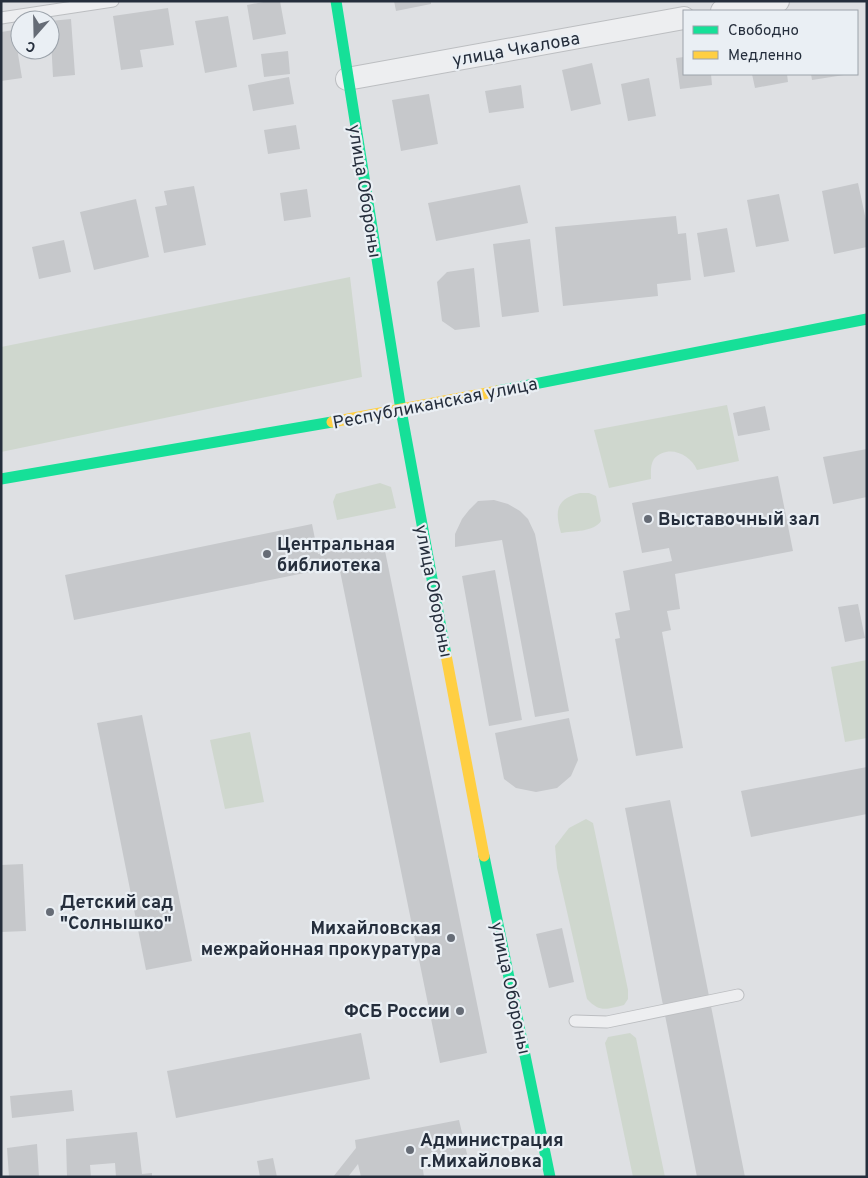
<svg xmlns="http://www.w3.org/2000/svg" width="868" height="1178" font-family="Overpass,sans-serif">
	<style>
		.green { fill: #cfd7ce }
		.building { fill: #c6c8cb }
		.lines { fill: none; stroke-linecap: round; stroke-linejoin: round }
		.lane-casing { stroke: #bcbec1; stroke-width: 13 }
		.street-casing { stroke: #bcbec1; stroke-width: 24 }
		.lane { stroke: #edeef0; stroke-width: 11 }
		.street { stroke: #edeef0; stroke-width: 22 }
		.fast { stroke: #16e098; stroke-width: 11 }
		.slow { stroke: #ffcf43; stroke-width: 11 }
		.poi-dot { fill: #666c76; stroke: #eaeff4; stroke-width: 2 }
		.labels { text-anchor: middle; stroke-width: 4.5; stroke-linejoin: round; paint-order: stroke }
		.street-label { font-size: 18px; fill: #252e3c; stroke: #eaeff4 }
		.poi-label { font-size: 18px; font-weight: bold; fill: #252e3c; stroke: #eaeff4; text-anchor: start }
	</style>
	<rect width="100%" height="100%" fill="#dee0e3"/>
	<path class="green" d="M350,277l12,100 -361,75v-105z
		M727,405l12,56 -42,9c-7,-16 -29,-26 -43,-11 -4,6 -3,14 -3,20l-42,9 -15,-58z
		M380,483l11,4 5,21 -59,12 -4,-18 3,-8z
		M580,493h9l7,3 5,25c-7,11 -28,10 -40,12 -6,-21 -6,-34 19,-40z
		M867,660v78l-22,4 -14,-75z
		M250,732l14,70 -39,7 -15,-69z
		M586,819l7,4 35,167v9l-4,6c-17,4 -24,8 -37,-6l-30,-131 -2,-22 14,-18z
		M630,1033l6,5 29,139h-32l-28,-134 3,-6z"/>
	<path class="building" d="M269,1h11l6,33 -33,6 -6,-35z
		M394,1h37v3l-35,7z
		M168,8l6,37 -34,5 3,17 -22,3 -8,-54z
		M228,16l9,51 -32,6 -10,-52z
		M71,19l4,56 -22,2 -3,-56z
		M14,30l8,48 -21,3v-49z
		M288,51l2,23 -26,3 -3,-23z
		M684,57v17h27l1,11 -32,4 -4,-31z
		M592,63l9,41 -30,7 -9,-41z
		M752,74h35l1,8 -33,6z
		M811,74h33v1l-32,5z
		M289,77l5,27 -41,7 -5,-26z
		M649,78l7,38 -28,5 -7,-37z
		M521,85l3,23 -35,5 -4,-22z
		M429,94l9,50 -37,7 -9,-51z
		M296,125l4,24 -32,5 -4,-24z
		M858,183l9,42v22l-33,7 -12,-63z
		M520,185l8,38 -92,18 -8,-38z
		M194,186l12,59 -42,8 -9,-46 12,-2 -3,-14z
		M307,189l4,28 -27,4 -4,-28z
		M779,194l10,47 -33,6 -9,-47z
		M136,199l13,58 -55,13 -14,-58z
		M676,216l2,18 8,-1 5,47 -34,4 1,12 -95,10 -8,-79z
		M727,228l8,44 -31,5 -7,-44z
		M530,239l9,73 -37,5 -9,-73z
		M64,240l7,32 -32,7 -7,-32z
		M474,268l6,59 -25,3 -13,-9 -5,-39 10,-10z
		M765,406l5,24 -32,6 -5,-23z
		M867,449v48l-34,7 -10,-47z
		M778,476l15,75 -118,23 5,35 -13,2 4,19 -9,2 21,116 -47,8 -21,-117 5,-1 -5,-25 15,-3 -7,-39 49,-10 -3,-13 -27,5 -10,-50z
		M494,500l14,4 12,7 8,8 7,15 34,177 -34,6 -33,-177 -47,7v-13l7,-15 7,-9 9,-9z
		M312,524l6,30 65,-13 104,512 -47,10 -101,-497 -265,54 -9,-45z
		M495,570l27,150 -33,6 -27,-150z
		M858,604l7,34 -20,4 -7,-35z
		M142,715l50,246 -46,9 -49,-247z
		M569,718l9,42 -7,16 -14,12 -21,4 -20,-4 -12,-9 -9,-46z
		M867,767v47l-116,23 -10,-46z
		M670,800l37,186 38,191h-48l-36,-182 -36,-187z
		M23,864l3,67 -25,1v-67z
		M562,928l12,54 -25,6 -13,-54z
		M361,1033l9,46 -194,39 -9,-47z
		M72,1090l2,21 -62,7 -2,-22z
		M459,1120l9,38 -29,5 -3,-11 -15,4 3,21h-63l-3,-13 -10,13h-15l23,-29 -1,-8z
		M137,1132l5,42 10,-1v4h-36l-1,-14 -25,2 1,12h-24l-1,-38z
		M37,1144l2,33h-30l-2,-29z
		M273,1158l4,19h-17l-3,-16z"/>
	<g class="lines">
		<g class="lane-casing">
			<path id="lane" d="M1,18l112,-17
				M575,1021l32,1 131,-27"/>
		</g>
		<g class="street-casing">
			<path id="street" d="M722,11l56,-10
				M347,79l337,-61"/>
		</g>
		<use href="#lane" class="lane"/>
		<use href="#street" class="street"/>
		<path class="fast" d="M336,1l65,409 45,245
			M498,391l369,-72
			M1,479l331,-57
			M484,856l66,321"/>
		<path class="slow" d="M332,422l166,-31
			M446,655l38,201"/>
	</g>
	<g class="poi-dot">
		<circle cx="648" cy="519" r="5"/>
		<circle cx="267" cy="554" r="5"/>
		<circle cx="50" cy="912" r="5"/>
		<circle cx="451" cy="938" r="5"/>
		<circle cx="460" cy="1011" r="5"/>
		<circle cx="410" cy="1150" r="5"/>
	</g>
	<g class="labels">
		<g class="street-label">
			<text transform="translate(516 49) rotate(-10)" y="6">улица Чкалова</text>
			<text transform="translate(365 191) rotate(81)" y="6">улица Обороны</text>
			<text transform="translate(435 403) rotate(-11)" y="6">Республиканская улица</text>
			<text transform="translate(434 591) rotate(79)" y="6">улица Обороны</text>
			<text transform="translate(511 988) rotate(78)" y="6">улица Обороны</text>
		</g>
		<g class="poi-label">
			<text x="658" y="525">Выставочный зал</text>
			<text x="277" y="550">Центральная<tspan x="277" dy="21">библиотека</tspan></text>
			<text x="60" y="908">Детский сад<tspan x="60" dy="21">"Солнышко"</tspan></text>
			<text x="441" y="934" text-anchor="end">Михайловская<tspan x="441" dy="21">межрайонная прокуратура</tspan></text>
			<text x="450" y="1017" text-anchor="end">ФСБ России</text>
			<text x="420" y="1146">Администрация<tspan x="420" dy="21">г.Михайловка</tspan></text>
		</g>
	</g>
	<rect width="868" height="1178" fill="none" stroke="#252e3c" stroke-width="5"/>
	<rect x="683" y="10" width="175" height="65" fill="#eaeff4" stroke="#9ba2aa"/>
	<rect x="693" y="26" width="25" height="8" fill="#16e098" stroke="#9ba2aa"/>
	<text x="728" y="35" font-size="15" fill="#252e3c">Свободно</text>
	<rect x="693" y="51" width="25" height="8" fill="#ffcf43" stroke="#9ba2aa"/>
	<text x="728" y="60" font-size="15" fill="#252e3c">Медленно</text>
	<g transform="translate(35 35) rotate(200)"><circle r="24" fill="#eaeff4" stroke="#9ba2aa"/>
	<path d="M0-4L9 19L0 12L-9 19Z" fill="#666c76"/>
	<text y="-8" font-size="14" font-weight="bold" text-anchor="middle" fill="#252e3c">С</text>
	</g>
</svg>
